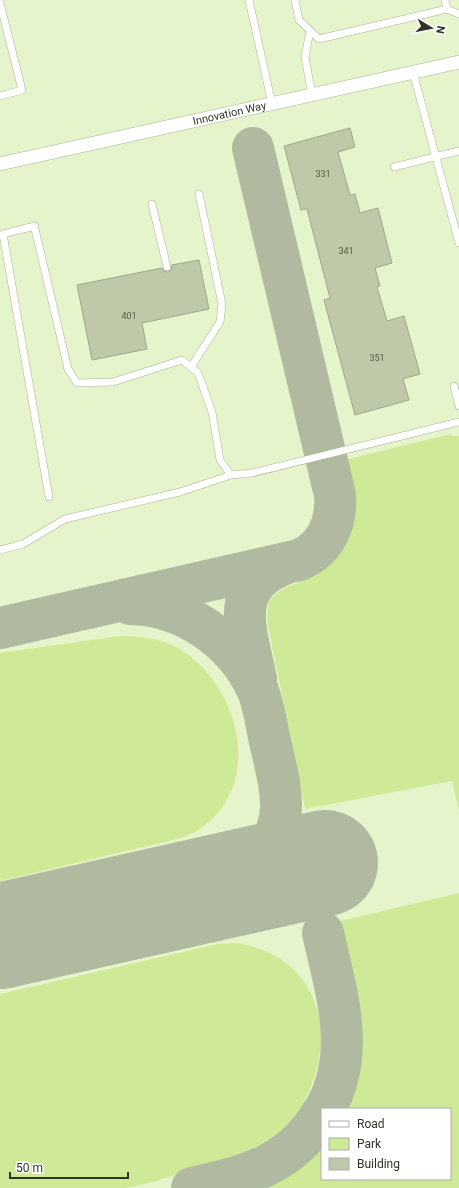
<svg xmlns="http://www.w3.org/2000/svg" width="459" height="1188" font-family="Roboto,sans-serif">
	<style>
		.built { fill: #e6f4cc; fill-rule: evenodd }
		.green { fill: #cfea96 }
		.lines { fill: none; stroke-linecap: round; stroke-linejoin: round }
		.taxiway { stroke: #b0baa0; stroke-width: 42 }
		.runway { stroke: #b0baa0; stroke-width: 106 }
		.building { fill: #bdc9a9; stroke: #9da889 }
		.service-casing { stroke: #aab596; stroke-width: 8 }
		.minor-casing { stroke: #aab596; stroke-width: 14 }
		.service { stroke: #fff; stroke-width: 7 }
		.minor { stroke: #fff; stroke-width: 13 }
		.labels { text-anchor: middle; stroke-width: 3; stroke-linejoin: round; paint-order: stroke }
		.number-label { font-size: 9px; fill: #525847 }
		.street-label { font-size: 11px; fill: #2e3326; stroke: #fff }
	</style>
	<rect width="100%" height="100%" fill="#f2fedd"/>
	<path class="built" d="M0,0h459v1188h-459zM322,1109h128v70h-128z"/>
	<path class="green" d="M451,434l1,2h7v375l-7,-30 -147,28 -37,-183c-1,-11 -2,-21 5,-29 7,-8 17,-11 26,-15 25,-10 44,-27 51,-53 5,-23 -1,-47 -6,-69z
		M120,636c19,0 39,2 56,11 71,39 92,157 6,191l-182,43v-228z
		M459,893v295h-203l44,-21 22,-26v38h128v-70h-108l13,-39 6,-57 -25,-91z
		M236,943c76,11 103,81 73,148 -10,22 -25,42 -47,53 -23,12 -50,19 -74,27 -21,6 -43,15 -64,17 -13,0 -27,0 -39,0 -29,0 -57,0 -85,0v-194l217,-50z"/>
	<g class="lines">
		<path class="taxiway" d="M130,604c54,1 106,36 128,87 7,18 9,40 14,59 9,41 19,72 -12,108 -11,13 -20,21 -35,27
			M0,628l299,-68c27,-11 38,-37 36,-65l-82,-347
			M256,679c-9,-47 -30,-92 28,-115
			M323,933c13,59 34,119 2,176
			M192,1188c54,-12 100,-23 130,-75"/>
		<path class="runway" d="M0,936l325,-73"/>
	</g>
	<path class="building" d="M350,128l5,19 -17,5 12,43 5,-1 5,19 18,-5 14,55 -17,5 5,18 -3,1 10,34 17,-5 16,58 -17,5 6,21 -54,15 -31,-115 6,-2 -23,-89 -6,1 -17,-64z
		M199,260l10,49 -67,14 5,26 -55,11 -15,-75 85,-17 2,3 4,1 3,-2 1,-5z"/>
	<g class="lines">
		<g class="service-casing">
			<path id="service" d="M249,0l23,104
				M295,0l4,20 20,19 128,-30 12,5
				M445,0l2,9
				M0,3l22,87 -22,6
				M310,31l-5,26 7,38
				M413,72l46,171
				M394,167l65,-16
				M152,204l15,63
				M35,226l-32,8 46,263
				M35,229l33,140 9,14 36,-1 69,-22 16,13 14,39 8,48 11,15 21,-2 207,-51
				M191,367l29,-45 2,-18 -23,-110
				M454,386l5,20
				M0,550l23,-6 42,-25 115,-27 51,-17"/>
		</g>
		<g class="minor-casing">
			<g id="minor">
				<path id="s1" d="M0,164l459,-102"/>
			</g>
		</g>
		<use href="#service" class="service"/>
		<use href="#minor" class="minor"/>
	</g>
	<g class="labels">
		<g class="number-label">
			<text x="323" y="177">331</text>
			<text x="346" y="254">341</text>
			<text x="129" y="319">401</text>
			<text x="377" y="361">351</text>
		</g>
		<g class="street-label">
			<text dy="4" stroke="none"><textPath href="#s1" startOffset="235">Innovation Way</textPath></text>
		</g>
	</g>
	<rect x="321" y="1108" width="130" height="72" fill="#ffffff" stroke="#abada8"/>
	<rect x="329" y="1121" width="20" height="6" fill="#ffffff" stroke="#abada8"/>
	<text x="357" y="1128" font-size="12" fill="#2e3326">Road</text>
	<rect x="329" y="1138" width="20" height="12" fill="#cfea96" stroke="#abada8"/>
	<text x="357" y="1148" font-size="12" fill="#2e3326">Park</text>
	<rect x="329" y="1158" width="20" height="12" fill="#bdc9a9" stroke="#abada8"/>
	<text x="357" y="1168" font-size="12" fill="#2e3326">Building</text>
	<g transform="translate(431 28) rotate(100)" stroke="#ffffff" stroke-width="3" paint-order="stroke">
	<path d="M0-3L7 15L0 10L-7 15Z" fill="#2e3326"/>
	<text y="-6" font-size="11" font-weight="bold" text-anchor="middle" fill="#2e3326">N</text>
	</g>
	<path d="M10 1172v6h118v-6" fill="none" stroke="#2e3326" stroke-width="2"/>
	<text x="16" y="1172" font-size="12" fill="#2e3326" stroke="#ffffff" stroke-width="3" paint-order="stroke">50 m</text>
</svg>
